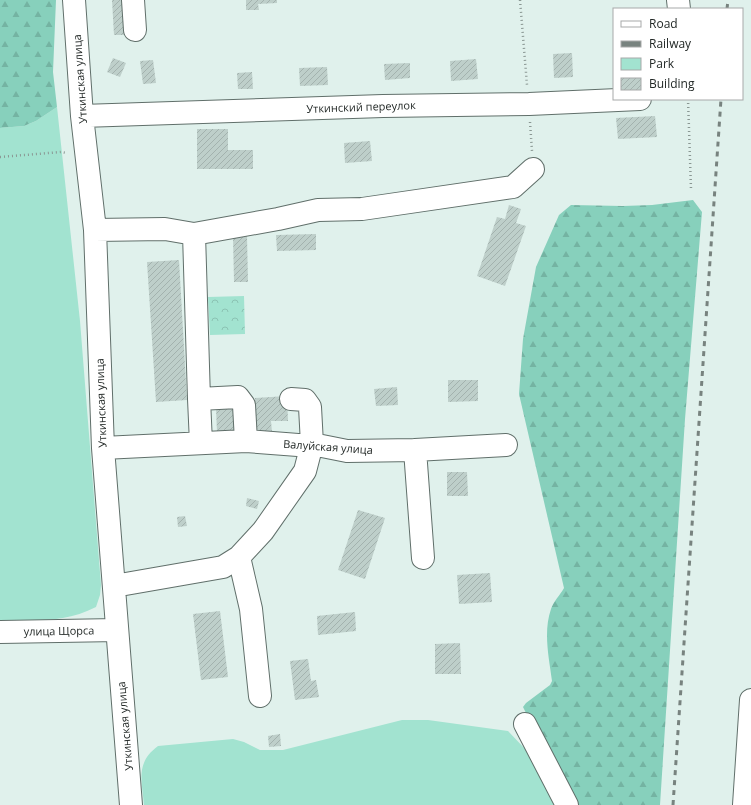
<svg xmlns="http://www.w3.org/2000/svg" width="751" height="805" font-family="'Open Sans',sans-serif">
	<style>
		.green { fill: #a2e3d0 }
		.forest { fill: url(#forest-firs) }
		.park { fill: url(#park-crowns) }
		.building { fill: url(#building-hatch) }
		.lines { fill: none; stroke-linecap: round; stroke-linejoin: round }
		.minor-casing { stroke: #606f6a; stroke-width: 24 }
		.path { stroke: #8a9793; stroke-width: 2.5; stroke-dasharray: 1 3; stroke-linecap: butt }
		.minor { stroke: #fff; stroke-width: 22 }
		.rail { stroke: #78837f; stroke-width: 3; stroke-dasharray: 5 5; stroke-linecap: butt }
		.labels { text-anchor: middle; stroke-width: 4; stroke-linejoin: round; paint-order: stroke }
		.street-label { font-size: 11px; fill: #232927; stroke: #fff }
	</style>
	<defs>
		<pattern id="forest-firs" width="22" height="20" patternUnits="userSpaceOnUse"><rect width="22" height="20" fill="#87d0bc"/><path d="M5 1l3.5 6h-7zM16 11l3.5 6h-7z" fill="#74b3a2"/></pattern>
		<pattern id="park-crowns" width="20" height="18" patternUnits="userSpaceOnUse"><rect width="20" height="18" fill="#a2e3d0"/><path d="M2 6a3 3 0 1 1 6 0M12 15a3 3 0 1 1 6 0" fill="none" stroke="#8bc3b3"/></pattern>
		<pattern id="building-hatch" width="6" height="6" patternUnits="userSpaceOnUse"><rect width="6" height="6" fill="#becfca"/><path d="M-1 1l2-2M0 6l6-6M5 7l2-2" fill="none" stroke="#a3b2ae"/></pattern>
	</defs>
	<rect width="100%" height="100%" fill="#e0f1ec"/>
	<path class="green" d="M57,107l23,214 21,264 -1,10 -4,12c-31,16 -62,14 -96,13v-492l24,-2 12,-5z
		M402,720h26l80,11 19,20 21,37 7,17h-411c-2,-24 -9,-42 14,-59l75,-7 11,3 16,8h23z"/>
	<path class="forest" d="M0,0h56l-3,72 4,35 -21,14 -12,5 -24,2z
		M693,200l9,12 -17,207 -25,386h-83l-20,-30 -34,-68 3,-4 24,-18 2,-4c-3,-23 -9,-49 -1,-72 2,-7 9,-14 13,-21l-45,-194 4,-55 13,-72 23,-52 12,-10 52,1 29,-1z"/>
	<path class="park" d="M244,296l1,38 -35,1 -2,-38z"/>
	<path class="building" d="M112,0h11l2,35h-11z
		M246,0h31v3l-19,1 1,6h-13z
		M572,53l1,24 -19,1 -1,-24z
		M113,58l13,5 -6,14 -13,-5z
		M476,59l2,20 -27,2 -1,-20z
		M153,60l3,23 -13,1 -3,-23z
		M410,63v15l-25,2 -1,-16z
		M327,67l1,18 -28,1 -1,-18z
		M252,72l1,17h-15l-1,-16z
		M655,116l2,21 -39,2 -2,-21z
		M197,129h31v21h25v19h-56z
		M370,141l2,20 -27,2 -1,-20z
		M509,205l12,4 -5,14 10,3 -21,60 -28,-10 20,-59 8,2z
		M316,234v16l-39,1 -1,-16z
		M233,236h14l1,46h-14z
		M179,260l8,140 -31,2 -9,-140z
		M448,380h30v21l-30,1z
		M397,387l1,18 -22,1 -2,-17z
		M287,396l1,25h-17l1,11 -15,1 -2,-35z
		M216,407h17l1,26h-17z
		M447,472h20l1,24h-21z
		M247,498l12,3 -2,8 -11,-3z
		M358,510l27,8 -20,61 -27,-9z
		M185,516l2,10 -9,1 -1,-10z
		M490,573l2,29 -33,2 -2,-29z
		M220,611l8,66 -27,3 -8,-66z
		M355,612l1,19 -38,4 -1,-19z
		M460,643l1,31h-26v-30z
		M308,659l3,22 5,-1 3,17 -24,3 -5,-39z
		M280,734l1,12 -12,1 -1,-11z"/>
	<g class="lines">
		<g class="minor-casing">
			<path id="minor" d="M74,0l8,116 13,114 8,218 28,357
				M133,0l2,30
				M678,0l1,9
				M82,116l301,-10 146,-2 111,-5
				M95,230l70,-1 29,5 84,-15 40,-9 44,-1 151,-22 20,-18
				M194,234l5,165 2,44
				M199,399l39,-2 6,8 2,36
				M103,448l143,-7 52,4 14,-1 35,7 68,-1 91,-5
				M415,450l8,108
				M239,557l12,52 9,87
				M114,586l109,-19 16,-10 24,-26 42,-60 7,-27 -2,-37 -5,-7 -14,-1
				M0,632l117,-2
				M525,724l42,81
				M744,805l7,-105"/>
		</g>
		<path class="path" d="M520,0l7,85
			M688,99l3,90
			M530,122l2,29
			M0,157l61,-5 6,1"/>
		<use href="#minor" class="minor"/>
		<path class="rail" d="M727,9l1,-9
			M673,805l48,-706"/>
	</g>
	<g class="labels">
		<g class="street-label">
			<text transform="translate(80 79) rotate(-94)" y="4">Уткинская улица</text>
			<text transform="translate(361 107) rotate(-2)" y="4">Уткинский переулок</text>
			<text transform="translate(101 403) rotate(-92)" y="4">Уткинская улица</text>
			<text transform="translate(328 447) rotate(4)" y="4">Валуйская улица</text>
			<text transform="translate(59 631) rotate(-1)" y="4">улица Щорса</text>
			<text transform="translate(125 726) rotate(-95)" y="4">Уткинская улица</text>
		</g>
	</g>
	<rect x="613" y="8" width="130" height="92" fill="#ffffff" stroke="#a7a9a9"/>
	<rect x="621" y="21" width="20" height="6" fill="#ffffff" stroke="#a7a9a9"/>
	<text x="649" y="28" font-size="12" fill="#232927">Road</text>
	<rect x="621" y="41" width="20" height="6" fill="#78837f" stroke="#a7a9a9"/>
	<text x="649" y="48" font-size="12" fill="#232927">Railway</text>
	<rect x="621" y="58" width="20" height="12" fill="#a2e3d0" stroke="#a7a9a9"/>
	<text x="649" y="68" font-size="12" fill="#232927">Park</text>
	<rect x="621" y="78" width="20" height="12" fill="url(#building-hatch)" stroke="#a7a9a9"/>
	<text x="649" y="88" font-size="12" fill="#232927">Building</text>
</svg>
